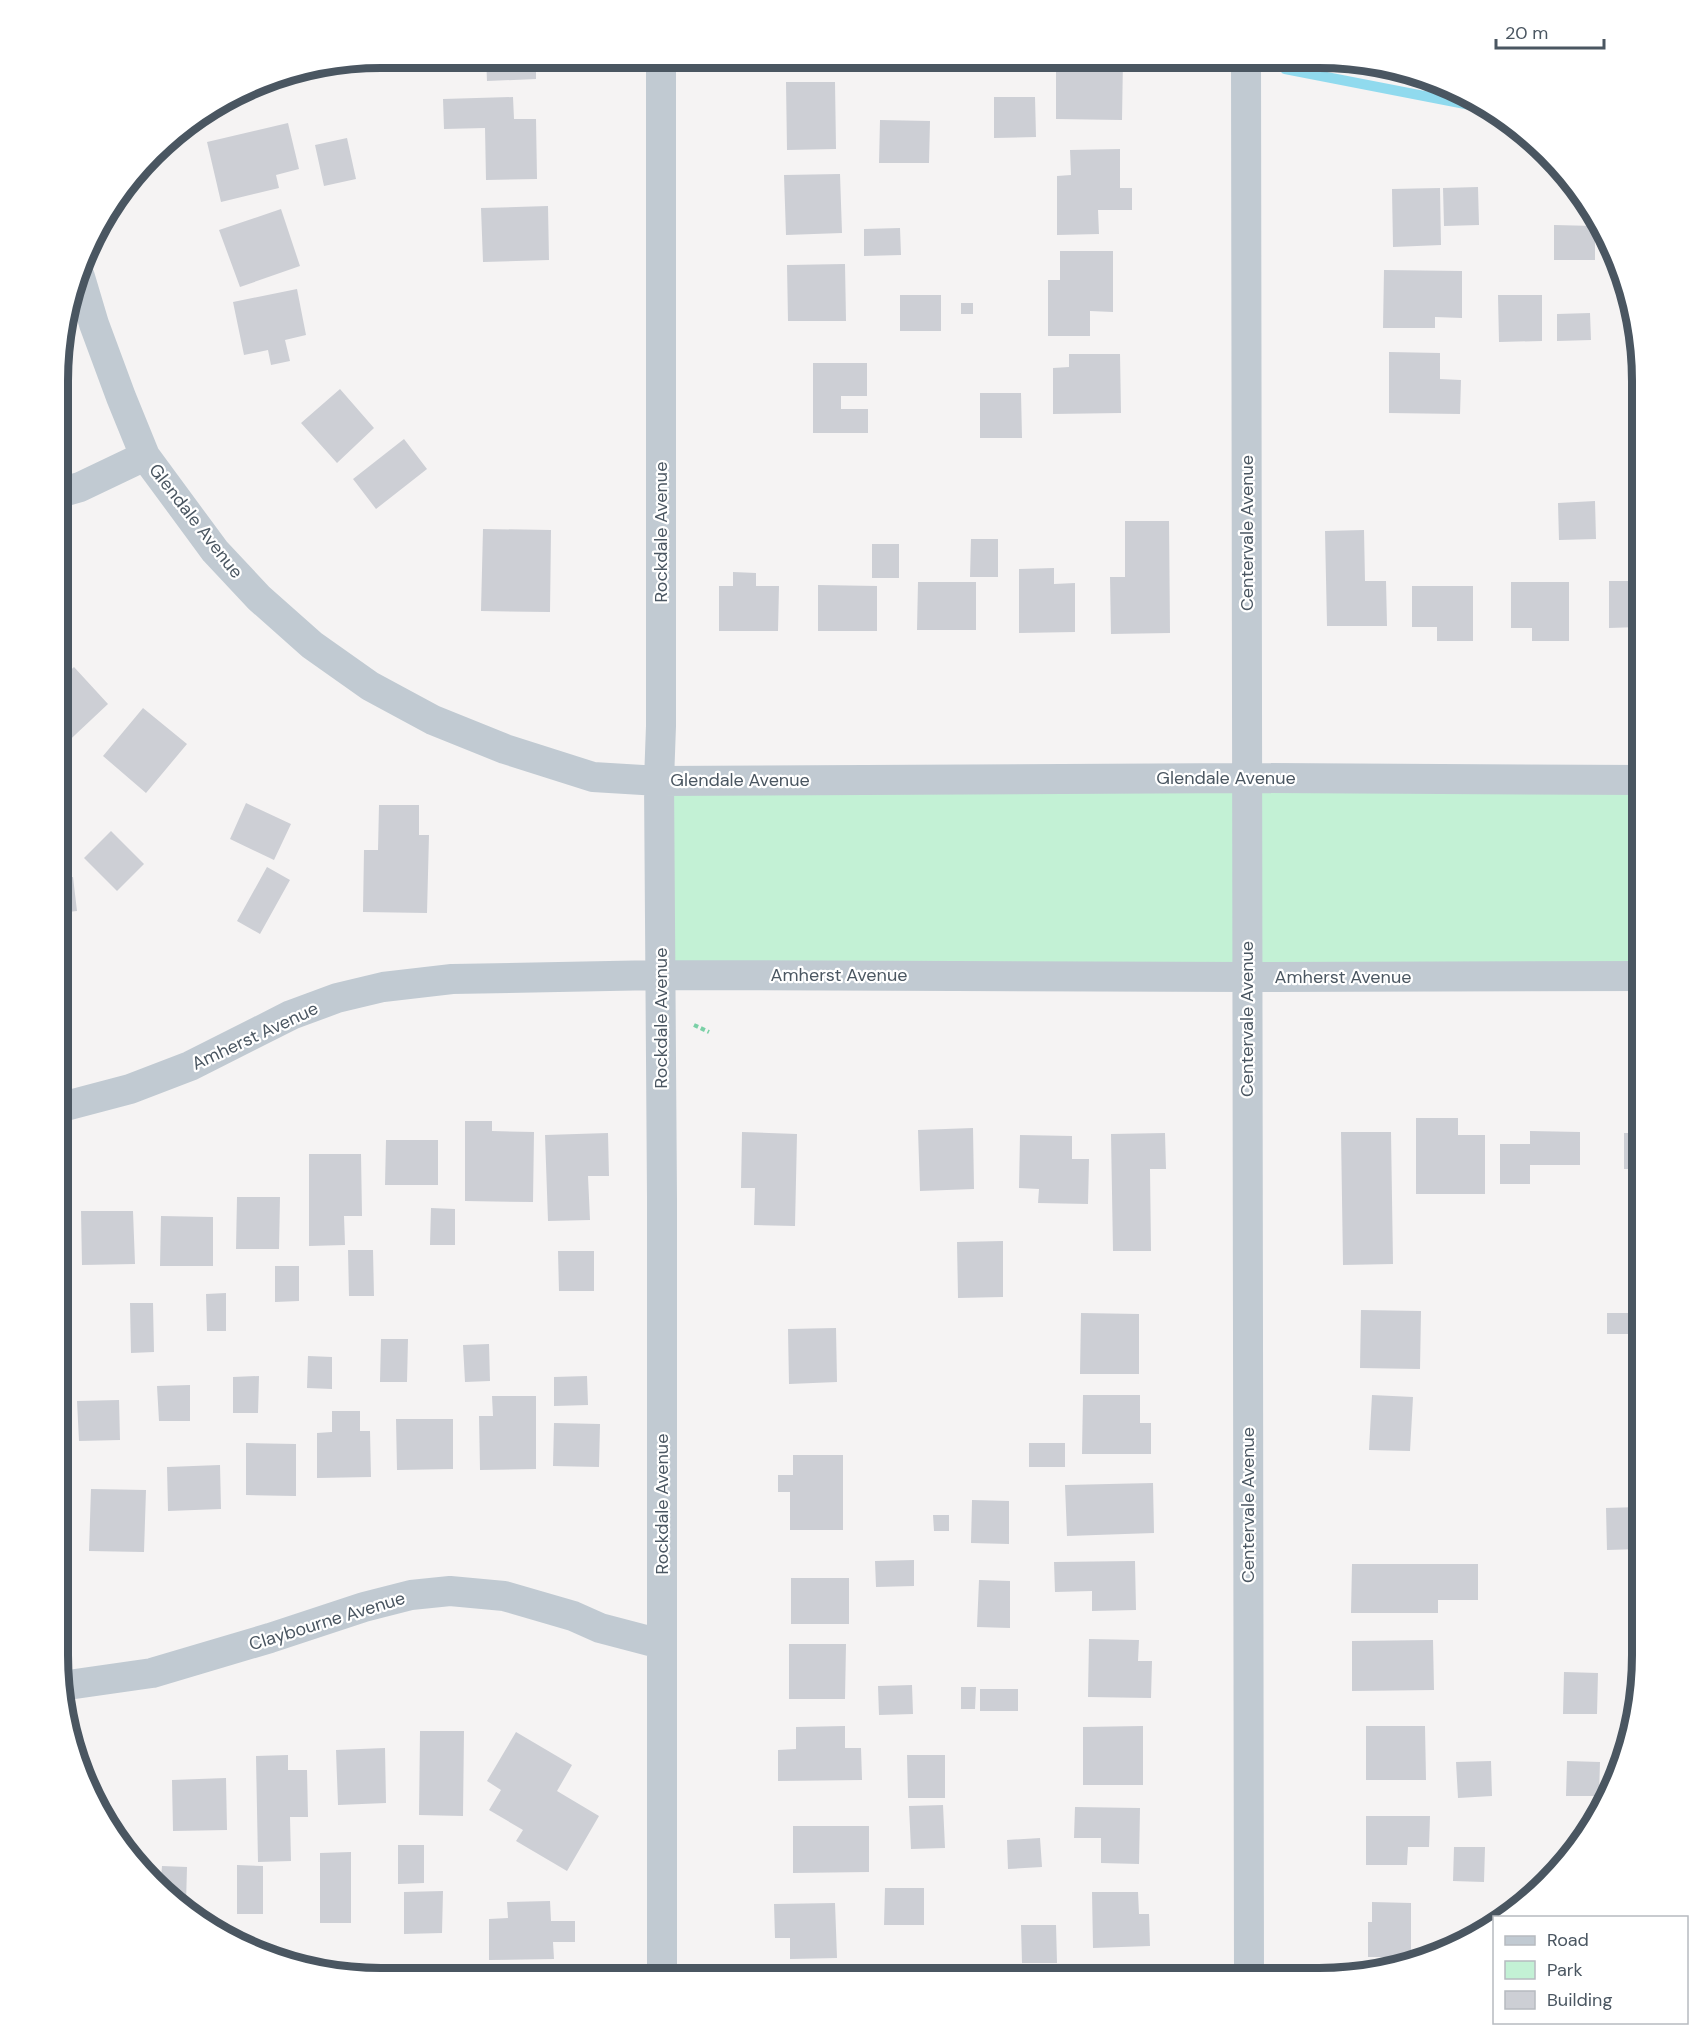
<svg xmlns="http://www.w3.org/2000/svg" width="1700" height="2036" font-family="'DM Sans',sans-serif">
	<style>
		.green { fill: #c3f1d5 }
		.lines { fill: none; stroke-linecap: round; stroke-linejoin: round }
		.stream { stroke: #90daee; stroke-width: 10 }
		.building { fill: #cdcfd5 }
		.path { stroke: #7ad0a6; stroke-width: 4; stroke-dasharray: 4.5 3; stroke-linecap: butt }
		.minor { stroke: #c1cad2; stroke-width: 30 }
		.labels { text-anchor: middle; stroke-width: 4.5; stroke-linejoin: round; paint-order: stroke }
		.street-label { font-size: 18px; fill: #4a5661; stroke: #fff }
		.rim { fill: none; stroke: #4a5661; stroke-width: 8 }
	</style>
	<rect width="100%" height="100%" fill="#f5f3f3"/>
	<path class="green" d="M1643,780v196l-983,-1 -1,-194z"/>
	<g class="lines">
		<path class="stream" d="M1285,69l211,41"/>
	</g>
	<path class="building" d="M486,57h61l1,3h-12v19l-49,2z
		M885,58l31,1v13l-32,-1z
		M1056,59h67l-1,61 -66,-1z
		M786,82h49l1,67 -49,1z
		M513,97l1,22h22l1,60 -51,1 -1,-52 -41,1 -1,-30z
		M994,97h41l1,40 -42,1z
		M880,120l50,1 -1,42h-50z
		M288,123l11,46 -23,6 3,13 -58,14 -14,-60z
		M347,138l9,41 -32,7 -9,-41z
		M1120,149v39h12v22h-34l1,24 -42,1v-59l14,-1 -1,-25z
		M840,174l2,59 -56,2 -2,-60z
		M1478,187l1,38 -35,1 -1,-38z
		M1440,188l1,57 -48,2 -1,-58z
		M548,206l1,54 -66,2 -2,-54z
		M281,209l19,57 -60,21 -21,-57z
		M1554,225l41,1v34h-41z
		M900,228l1,27 -37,1v-27z
		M1060,251h53v61l-23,-1v25h-42v-56h12z
		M845,264l1,57h-58l-1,-56z
		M1384,270l78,1v47l-27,-1v11h-52z
		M297,289l9,46 -21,5 5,21 -19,4 -3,-15 -24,5 -11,-53z
		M900,295h41v36h-41z
		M1498,295h44v46l-43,1z
		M961,303h12v11h-12z
		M1590,313l1,27 -34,1v-27z
		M1389,352l51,1v26l21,1 -1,34 -71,-1z
		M1069,354h51l1,59 -68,1v-46l16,-1z
		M813,363h54v33h-26v13h27v24h-55z
		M1636,380h7v53h-8z
		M340,389l34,39 -37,35 -36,-40z
		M980,393h41l1,45h-42z
		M404,439l23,30 -51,40 -23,-30z
		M1595,501l1,38 -37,1 -1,-37z
		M1125,521h44l1,112 -59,1 -1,-57h15z
		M483,529l68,1 -1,82 -69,-1z
		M1364,530l1,51h21l1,45h-60l-2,-95z
		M971,539h27v38h-28z
		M872,544h27v34h-27z
		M1054,568v16l21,-1v49l-56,1v-64z
		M733,572l23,1v13h23l-1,45h-59v-45h14z
		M1609,581h34v57h-4v-11l-30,1z
		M918,582h58v48h-59z
		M1511,582h58v59h-37v-13h-21z
		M818,585l59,1v45h-59z
		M1412,586h61v55h-36v-14h-25z
		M59,616l11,16 -11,8z
		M74,667l34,37 -49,46v-69z
		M143,708l44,36 -41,49 -43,-37z
		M246,803l45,21 -17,36 -44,-21z
		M379,805h40v30h10l-2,78 -64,-1 1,-62h14z
		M111,831l33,33 -27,27 -33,-33z
		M267,867l23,13 -30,54 -23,-13z
		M73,877l4,34 -18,2v-34z
		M1416,1118h42v17h27v59h-69z
		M465,1121h27v10l42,1 -1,70 -68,-1z
		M973,1128l1,61 -54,2 -2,-61z
		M1530,1131l50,1v33h-50v19h-30v-40h30z
		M742,1132l55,2 -2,92 -41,-1 1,-37h-14z
		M1341,1132h50l2,132 -50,1z
		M608,1133l1,43h-21l2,44 -42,1 -3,-86z
		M1165,1133l1,36h-16l1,82h-38l-2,-117z
		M1624,1133h19v36h-19z
		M1020,1135l52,1v23h17l-1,45 -50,-1 1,-14 -20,-1z
		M386,1140h52v45h-53z
		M309,1154h52l1,62h-18l1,29 -36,1z
		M237,1197h43l-1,52h-43z
		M431,1208l24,1v36h-25z
		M81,1211h52l2,53 -53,1z
		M161,1216l52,1v49h-53z
		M1003,1241v56l-45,1 -1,-56z
		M348,1250h25l1,46h-25z
		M558,1251h36v40h-35z
		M275,1266h24v35l-24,1z
		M226,1293v38h-19l-1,-37z
		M130,1303h23l1,49 -23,1z
		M1361,1310l60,1 -1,58 -60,-1z
		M1081,1313l58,1v60h-59z
		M1607,1313h34v21h-34z
		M58,1327h12l-2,61h-10z
		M836,1328l1,54 -48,2 -1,-55z
		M381,1339h27l-1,43h-27z
		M489,1344l1,37 -25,1 -2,-37z
		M308,1356l24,1v32l-25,-1z
		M259,1376l-1,37h-25v-36z
		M587,1376l1,29 -34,1v-29z
		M190,1385v36h-31l-2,-35z
		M1083,1395h57v28h11v31h-69z
		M1372,1395l41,2 -3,54 -41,-1z
		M492,1396h44v73l-56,1 -1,-54h14z
		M119,1400l1,40 -41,1 -2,-40z
		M332,1411h28v20h10l1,46 -54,1v-45l15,-1z
		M396,1419h57v50l-56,1z
		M554,1423l46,1 -1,43 -46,-1z
		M246,1443l50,1v52l-50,-1z
		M1029,1443h36v24h-36z
		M793,1455h50v75h-53v-38h-12v-17h15z
		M220,1465l1,44 -53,2 -1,-44z
		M1153,1483l1,50 -87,3 -2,-51z
		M91,1489l55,1 -2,62 -55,-1z
		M972,1500l37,1v43l-38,-1z
		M1639,1507l1,42 -33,1 -1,-42z
		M57,1509h7l1,44 -8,1z
		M933,1515h16v16h-15z
		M914,1560v26l-38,1 -1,-26z
		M1135,1561l1,49 -44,1v-20l-37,1 -1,-30z
		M1352,1564h126v36h-40v13h-87z
		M791,1578h58v46h-58z
		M979,1580l31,1v47l-33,-1z
		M1089,1639l50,1 -1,21h14l-1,37 -63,-1z
		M1433,1640l1,50 -82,1v-50z
		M789,1644h57l-1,55h-56z
		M1564,1672l34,1 -1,41h-34z
		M912,1685l1,29 -34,1 -1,-29z
		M961,1687h15l-1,22h-14z
		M980,1689h38v22h-38z
		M845,1726v22h16l1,32 -84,1v-31l18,-1v-22z
		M1143,1726v59h-60v-58z
		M1366,1726h59l1,54h-60z
		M420,1731h44l-1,85 -44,-1z
		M516,1732l56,33 -15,26 42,25 -32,55 -51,-30 7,-11 -34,-20 12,-20 -14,-9z
		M385,1748l1,55 -48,2 -2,-55z
		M288,1755v15h19l1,47h-18l1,44 -33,1 -2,-106z
		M907,1755h38v43h-37z
		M1491,1761l1,35 -34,2 -2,-36z
		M1567,1761l33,1 -1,34h-33z
		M226,1778l1,52 -54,1 -1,-51z
		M943,1805l2,43 -34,1 -2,-43z
		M1075,1807l65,1 -1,56 -38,-1v-25h-27z
		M1366,1816h64l-1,31h-21l-1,18h-41z
		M793,1826h76v46l-76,1z
		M1040,1838l2,29 -34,2 -1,-29z
		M398,1845h26v38l-26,1z
		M1454,1847h31l-1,35 -31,-1z
		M351,1852v71h-31v-70z
		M237,1865l26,1v48h-26z
		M162,1866l25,1 -1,37h-8l-18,-13z
		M885,1888h39v37h-40z
		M443,1891l-1,42 -38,1v-42z
		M1092,1892h46l1,22h10l1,32 -57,2z
		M550,1901l1,20h24v21h-22l1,17 -65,1v-41l19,-1 -1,-16z
		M1372,1902l39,1v54h-43v-35h4z
		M835,1903l2,55 -47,1v-21h-15l-1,-34z
		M1021,1925h35l1,38h-35z
		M884,1971h42v7h-42z
		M465,1972v6h-37v-4z"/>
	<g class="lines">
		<path class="path" d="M694,1025l15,7"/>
		<path class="minor" d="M661,58v668l-2,55 3,417v780
			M1246,59l3,1919
			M80,277l14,47 27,73 24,59 70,95 44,47 53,47 58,41 63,34 72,29 88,28 66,4 588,-3 396,2
			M59,493l21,-6 65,-31
			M58,1108l72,-19 60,-23 101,-51 46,-17 46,-11 69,-8 208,-4 587,2 396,-1
			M61,1686l91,-13 118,-35 94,-31 47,-12 39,-4 54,5 69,20 27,12 61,16"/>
	</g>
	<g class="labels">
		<g class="street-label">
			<text transform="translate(196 521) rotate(52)" y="6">Glendale Avenue</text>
			<text transform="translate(661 532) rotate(-90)" y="6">Rockdale Avenue</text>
			<text transform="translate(1247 533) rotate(-90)" y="6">Centervale Avenue</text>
			<text x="1226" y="784">Glendale Avenue</text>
			<text x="740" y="786">Glendale Avenue</text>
			<text x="839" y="981">Amherst Avenue</text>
			<text x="1343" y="983">Amherst Avenue</text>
			<text transform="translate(661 1018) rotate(-90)" y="6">Rockdale Avenue</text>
			<text transform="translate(1247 1019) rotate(-90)" y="6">Centervale Avenue</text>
			<text transform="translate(255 1036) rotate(-25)" y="6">Amherst Avenue</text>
			<text transform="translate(662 1504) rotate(-90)" y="6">Rockdale Avenue</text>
			<text transform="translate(1248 1505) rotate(-90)" y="6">Centervale Avenue</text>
			<text transform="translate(327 1621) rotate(-17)" y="6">Claybourne Avenue</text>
		</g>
	</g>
	<path d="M0 0H1700V2036H0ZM381 68H1319A313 313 0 0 1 1632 381V1655A313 313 0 0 1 1319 1968H381A313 313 0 0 1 68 1655V381A313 313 0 0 1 381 68Z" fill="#fff" fill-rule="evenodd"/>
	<path class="rim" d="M381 68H1319A313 313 0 0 1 1632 381V1655A313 313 0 0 1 1319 1968H381A313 313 0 0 1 68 1655V381A313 313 0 0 1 381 68Z"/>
	<rect x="1493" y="1916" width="195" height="108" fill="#ffffff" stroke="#b7bbc0" stroke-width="1.5"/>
	<rect x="1505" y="1936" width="30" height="9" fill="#c1cad2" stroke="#b7bbc0" stroke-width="1.5"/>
	<text x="1547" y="1946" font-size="18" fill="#4a5661">Road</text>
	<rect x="1505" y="1961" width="30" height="18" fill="#c3f1d5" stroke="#b7bbc0" stroke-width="1.5"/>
	<text x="1547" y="1976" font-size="18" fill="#4a5661">Park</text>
	<rect x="1505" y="1991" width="30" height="18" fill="#cdcfd5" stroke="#b7bbc0" stroke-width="1.5"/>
	<text x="1547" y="2006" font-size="18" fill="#4a5661">Building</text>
	<path d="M1496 39v9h108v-9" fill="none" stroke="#4a5661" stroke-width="3"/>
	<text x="1505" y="39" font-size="18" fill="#4a5661" stroke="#ffffff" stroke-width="4.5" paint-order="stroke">20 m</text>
</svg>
